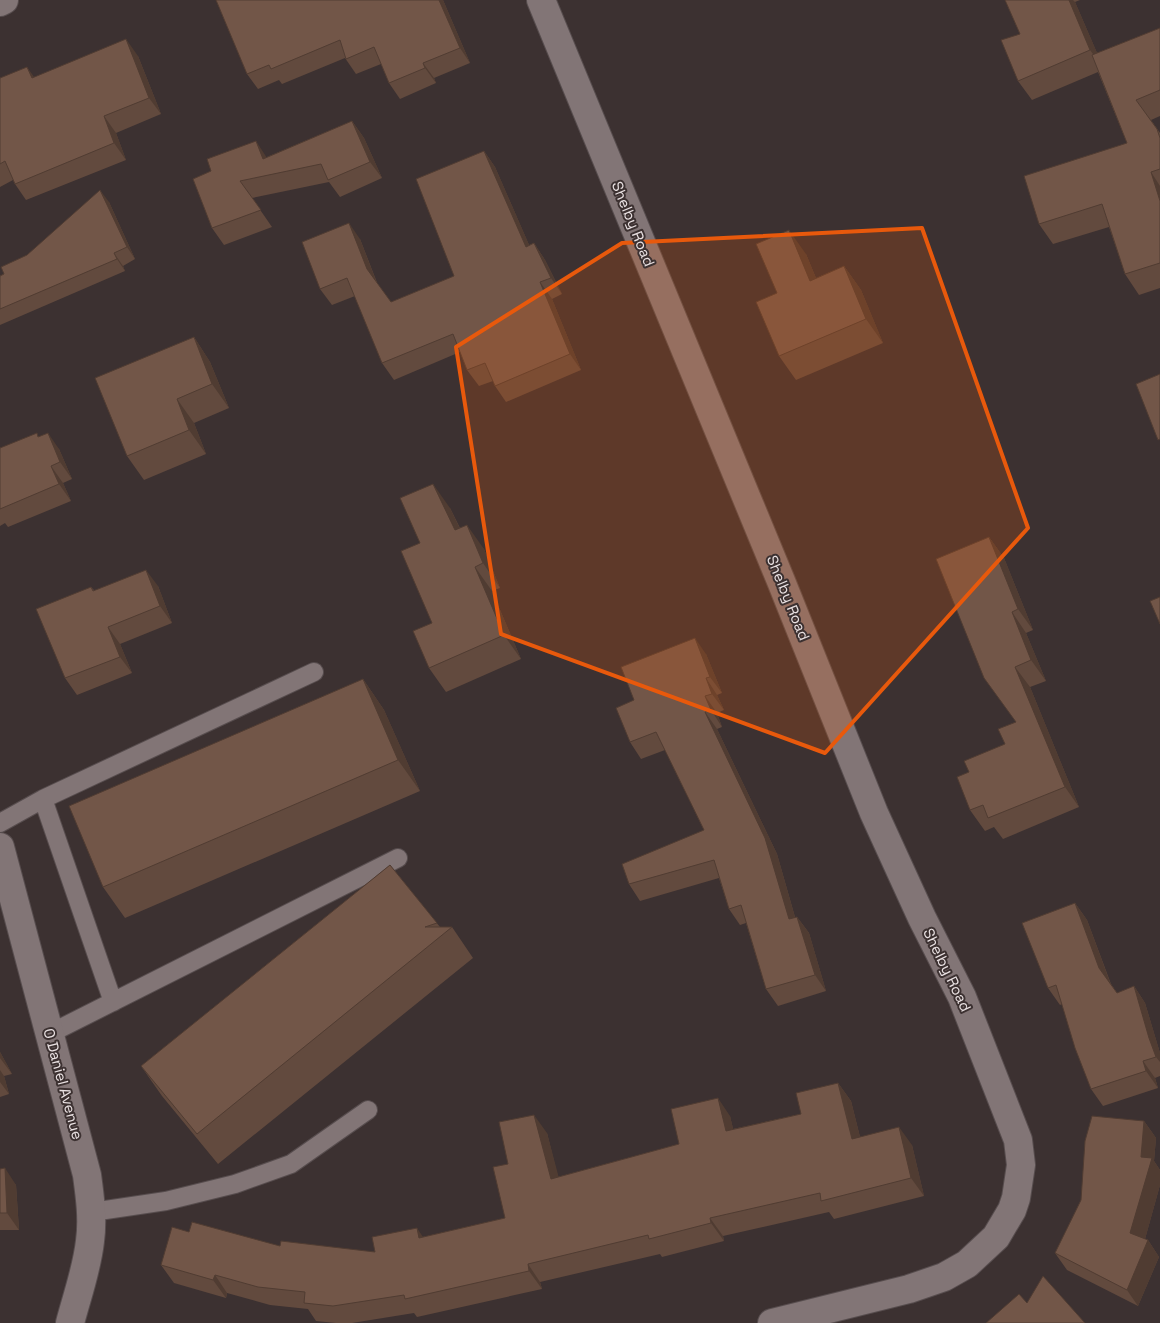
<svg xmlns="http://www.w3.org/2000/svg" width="1160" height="1323" font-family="'Space Grotesk',sans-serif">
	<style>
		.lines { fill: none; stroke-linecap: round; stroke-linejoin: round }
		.service-casing { stroke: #574d4e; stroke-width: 20 }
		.minor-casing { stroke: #574d4e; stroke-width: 30 }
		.service { stroke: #827576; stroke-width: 18 }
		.minor { stroke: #827576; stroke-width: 28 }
		.wall { fill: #624a3e }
		.shaded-wall { fill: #503c32 }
		.building { fill: #725648; stroke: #503c32 }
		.marked { fill: #e8590c; fill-opacity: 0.2; stroke: #e8590c; stroke-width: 4; stroke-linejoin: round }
		.labels { text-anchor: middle; stroke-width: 4; stroke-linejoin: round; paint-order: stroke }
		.street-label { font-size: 15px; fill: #eae2e3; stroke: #3c3131 }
	</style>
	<rect width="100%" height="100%" fill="#3c3131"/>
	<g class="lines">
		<g class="service-casing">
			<path id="service" d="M43,799l271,-127
				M0,823l43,-24 70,203
				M49,1034l349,-176
				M92,1212l74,-11 69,-17 56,-20 77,-54"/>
		</g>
		<g class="minor-casing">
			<path id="minor" d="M541,0l240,581 93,232 48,105 40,79 56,143 3,25 -5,33 -4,12 -16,27 -29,27 -23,13 -35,12 -137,34
				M0,2l4,-2
				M0,847l87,328c3,22 6,44 3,66 -3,28 -13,55 -20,82"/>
		</g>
		<use href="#service" class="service"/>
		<use href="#minor" class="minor"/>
	</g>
	<path class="wall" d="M216,0h227l27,63 -36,15 2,5 -36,16 -11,-16 -8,-19 -25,10 -11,-16 -63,26 -3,-4 -21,9 -11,-15z
		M1005,0h75l-5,2 22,51 63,-25v88l-9,4 9,13v155l-21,7 -14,-21 -16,-47 -56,17 -14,-20 88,-81 -29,-71 -66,28 -14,-19 2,-47z
		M138,56l23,58 -45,19 10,27 -100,40 -11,-16 -2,-4 -13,7v-109l34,-1z
		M352,121l12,17 18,40 -42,19 -11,-15 -77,16 20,29 -48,18 -12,-17 -19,-49 74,-22z
		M484,151l11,16 34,78 5,-2 11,17 17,34 -10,5 29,71 -75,32 -11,-16 -2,-5 -14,5 -12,-16 -7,-18 -66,28 -12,-17 -27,-67 -23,9 -12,-16 40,-50 18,46 13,17 63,-26z
		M109,202l26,57 -12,7 2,5 -125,54v-49l4,-2 23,-19z
		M806,254l10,24 28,-12 17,24 22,53 -87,37 -17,-24 -2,-63z
		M194,337l16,25 19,46 -35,15 12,31 -62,26 -17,-24z
		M39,436l20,13 13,30 -9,4 8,18 -63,26 -3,-4 -5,3v-78z
		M450,508l10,20 24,21 16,39 -8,3 29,68 -75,33 -17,-24 3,-45 -12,-80z
		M989,537l15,21 29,72 -7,3 20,48 -16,6 49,120 -76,32 -9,-12 -9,4 -15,-21 -1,-38 36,-28 11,-22z
		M158,586l14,37 -52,21 12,29 -55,22 -12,-17 26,-91 3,3z
		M706,654l16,39 -5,2 7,15 -7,3 5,14 -5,2 60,125 18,63h2l12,16 17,58 -48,15 -12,-17 -20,-66 -6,2 -11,-16 -10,-31 -79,23 -11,-17 75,-54 -39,-80 -24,9 -11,-17 4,-42z
		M363,679l21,31 36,81 -295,127 -22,-31z
		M390,865l50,62h12l21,31 -255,206 -56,-68 -21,-30z
		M1075,903l12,17 24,64 6,9 17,-7 11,17 15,50v23l-5,2 3,10 -55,18 -12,-17 -29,-85 -2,1 -12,-17z
		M0,1052l12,22 -8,2 5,18 -9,3z
		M838,1083l13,18 9,36 52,8 12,51 -90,23 -5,-7 -106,24 1,5 -62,16 -2,-3 -120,28 2,7 -125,28 -3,-4 -62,10h-16l-20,-2 -8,-12 -38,-4 -43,-12 -1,5 -52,-15 -13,-18 28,-33 91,14 95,6 48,-15 82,-19 3,-54 39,-31 11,44 121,-33 51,-28 3,13 68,-15z
		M1144,1121l12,17 -2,23 6,9v15l-15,54 3,1 11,17 -21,49 -71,-36 -12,-17z
		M0,1169l16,16 3,45h-19z"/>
	<path class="shaded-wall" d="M439,0h4l27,63 -10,-15z
		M1069,0h4l2,2 29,67 -14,-19z
		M126,39l12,17 23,58 -12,-16z
		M423,63l11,15 2,5 -11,-15z
		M27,67l12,17 -7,-6z
		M104,116l12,17 10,27 -12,-17z
		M352,121l12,17 18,40 -12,-16z
		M256,141l11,17 -4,1z
		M484,151l11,16 42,96 -11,-16z
		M1151,172l9,14v15z
		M100,190l9,12 26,57 -8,-12z
		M349,223l11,16 18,47 -11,-17z
		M789,230l17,24 21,51 -17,-24z
		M534,243l11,17 17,34 -11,-16z
		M114,253l9,13 2,5 -8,-12z
		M844,266l17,24 22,53 -17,-24z
		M540,282l12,17 29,71 -11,-16z
		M194,337l16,25 19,46 -17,-24z
		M177,399l17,24 12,31 -17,-24z
		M48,433l11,16 13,30 -12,-17z
		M51,466l12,17 8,18 -12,-17z
		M433,484l17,24 22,46 -17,-24z
		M467,525l17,24 16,39 -17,-25z
		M989,537l15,21 29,72 -15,-21z
		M475,567l17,24 29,68 -17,-24z
		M146,570l12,16 14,37 -12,-17z
		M1012,612l14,21 20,48 -15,-21z
		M108,627l12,17 12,29 -12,-16z
		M695,638l11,16 16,39 -12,-16z
		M1015,667l15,20 49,120 -14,-20z
		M706,678l11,17 7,15 -12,-16z
		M363,679l21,31 36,81 -22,-31z
		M705,696l12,17 5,14 -11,-17z
		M705,712l12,17 60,125 23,81 -11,-16z
		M1075,903l12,17 24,65 -12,-17z
		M797,917l12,16 17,58 -11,-16z
		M1134,986l11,17 15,50v9l-4,-5 -7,-19z
		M0,1052l12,22 -12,-16z
		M1143,1061l12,17 3,10 -12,-17z
		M0,1070l4,6 5,18 -9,-12z
		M838,1083l13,18 14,56 -13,-18z
		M718,1098l12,18 8,33 -12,-18z
		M534,1115l13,18 17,64 -13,-18z
		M1144,1121l12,17 -2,23 6,9v15l-18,65 -12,-17 11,-76z
		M899,1127l13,18 12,51 -13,-18z
		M5,1168l11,17 3,45 -12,-17z
		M710,1218l13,18 1,5 -13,-18z
		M417,1228l12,18 -10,-8z
		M1148,1240l11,17 -21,49 -11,-16z
		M528,1264l12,18 2,7 -13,-18z
		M215,1275l12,18 -1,5 -13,-18z"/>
	<path class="building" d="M216,0h223l21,48 -37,15 2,5 -36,15 -15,-36 -28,12 -6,-19 -69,29 -2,-4 -22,9z
		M1005,0h64l21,50 -72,31 -17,-41 19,-6z
		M1160,28v62l-24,10 21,29 3,9v31l-9,3 9,29v62l-35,11 -23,-70 -63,20 -15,-48 103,-33 -35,-88z
		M126,39l23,59 -45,18 10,27 -99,41 -10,-23 -5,3v-86l27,-11 5,11z
		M352,121l18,41 -42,18 -7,-16 -81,17 21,29 -49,18 -19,-49 18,-8 -4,-12 49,-18 7,18z
		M484,151l42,96 8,-4 17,35 -11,4 30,72 -75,32 -10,-23 -18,7 -14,-36 -71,29 -35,-85 -27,11 -18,-47 47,-19 18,46 24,33 63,-26 -38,-97z
		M100,190l27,57 -13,6 3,6 -117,50v-33l4,-2 -3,-7 26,-12z
		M789,230l21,51 34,-15 22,53 -87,37 -23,-54 21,-9 -21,-49z
		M194,337l18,47 -35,15 12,31 -62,26 -32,-78z
		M1160,374v65l-2,1 -22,-56z
		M37,433l1,4 10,-4 12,29 -9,4 8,18 -59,25v-61z
		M433,484l22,46 12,-5 16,38 -8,4 29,68 -75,33 -16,-37 19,-8 -31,-72 19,-8 -20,-45z
		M989,537l29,72 -6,3 19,48 -16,7 50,120 -77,31 -5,-13 -13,5 -13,-33 12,-5 -5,-11 41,-17 -7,-15 18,-7 -32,-44 -48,-119z
		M146,570l14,36 -52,21 12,30 -55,21 -29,-69 55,-22 2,4z
		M1160,597v27l-10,-23z
		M695,638l15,39 -4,1 6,16 -7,2 6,14 -6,2 60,126 24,81 8,-2 18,58 -49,14 -25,-84 -12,4 -15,-49 -85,24 -7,-20 82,-34 -48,-98 -26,10 -14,-34 18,-8 -13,-33z
		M363,679l35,81 -295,127 -34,-81z
		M390,865l47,58 -12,4h27l-255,207 -56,-68z
		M1075,903l24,65 18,25 17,-7 15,52 7,19 -13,4 3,10 -55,18 -16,-41 -19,-63 -8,3 -26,-65z
		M838,1083l14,56 47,-12 12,51 -90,23 -1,-8 -110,25 1,5 -62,16 -1,-4 -120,29 1,7 -124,28 -1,-4 -71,11 -29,-3 1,-11 -47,-5 -43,-12 -2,5 -52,-15 11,-38 17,5 3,-10 88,24 1,-5 94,11 -3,-15 45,-9 2,10 86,-20 -12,-51 15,-3 -9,-42 35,-7 17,64 128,-35 -8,-35 47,-11 8,33 75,-17 -5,-21z
		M1092,1116l52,5 -3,36 11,1 -22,75 18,7 -21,50 -72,-37 26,-53 4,-59z
		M5,1168l2,45h-7v-44z
		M1043,1276l42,47h-99l33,-29 8,9z"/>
	<path class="marked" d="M922,228l106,300 -203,225 -324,-119 -45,-287 166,-104z"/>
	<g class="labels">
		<g class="street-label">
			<text transform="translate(633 224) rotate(68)" y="5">Shelby Road</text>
			<text transform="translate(788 598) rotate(68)" y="5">Shelby Road</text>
			<text transform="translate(947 970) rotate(64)" y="5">Shelby Road</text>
			<text transform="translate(63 1084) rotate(75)" y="5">O Daniel Avenue</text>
		</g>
	</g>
</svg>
